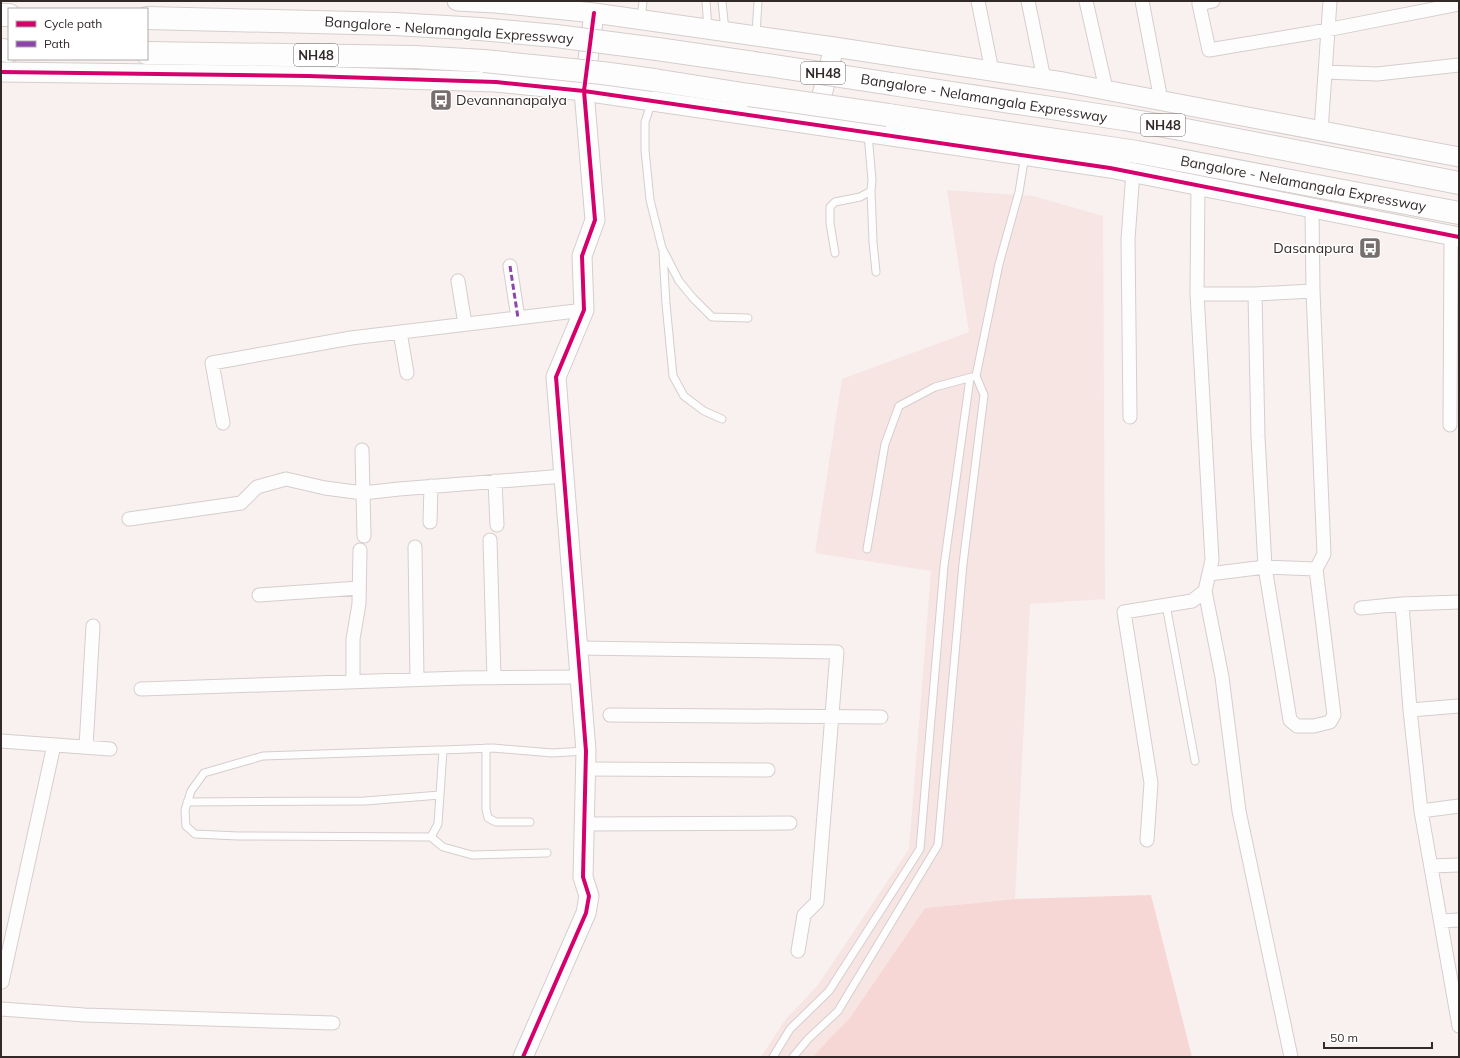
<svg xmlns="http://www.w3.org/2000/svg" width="1460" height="1058" font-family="Mulish,sans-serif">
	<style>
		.built { fill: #f7e5e4 }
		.green { fill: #f7d7d5 }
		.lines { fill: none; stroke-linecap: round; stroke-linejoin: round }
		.lane-casing { stroke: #d5cecd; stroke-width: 9 }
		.street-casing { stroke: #d5cecd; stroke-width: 15 }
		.secondary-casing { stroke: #d5cecd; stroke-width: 21 }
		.highway-casing { stroke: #d5cecd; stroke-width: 24 }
		.lane { stroke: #fefdfd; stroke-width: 7 }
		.street { stroke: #fefdfd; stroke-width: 13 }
		.secondary { stroke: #fefdfd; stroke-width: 19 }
		.highway { stroke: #fefdfd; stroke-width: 22 }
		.highway-bridge-casing { stroke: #d5cecd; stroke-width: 24; stroke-linecap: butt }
		.highway-bridge { stroke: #fefdfd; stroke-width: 22 }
		.quiet { stroke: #8e44ad; stroke-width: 3; stroke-dasharray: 6 3; stroke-linecap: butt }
		.cycleway-casing { stroke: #fff; stroke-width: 6 }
		.cycleway { stroke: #d6006c; stroke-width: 4 }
		.labels { text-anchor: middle; stroke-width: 3; stroke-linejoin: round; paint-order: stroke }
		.shield { fill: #fff; stroke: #706969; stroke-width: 1 }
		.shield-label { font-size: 13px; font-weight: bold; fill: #322929 }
		.street-label { font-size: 14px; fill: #322929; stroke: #fff }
		.poi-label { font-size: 14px; fill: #322929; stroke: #fff; text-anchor: start }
	</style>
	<rect width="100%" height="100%" fill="#f8f1f0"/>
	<path class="built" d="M947,190l86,6 70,20 2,383 -75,5 -15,295 -90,9 -76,111 -18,18 -18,20h-52l24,-37 33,-35 91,-136 22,-278 -116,-18 27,-174 127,-47z"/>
	<path class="green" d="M1151,895l41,162h-379l18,-20 18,-18 76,-111 90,-9z"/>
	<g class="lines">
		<g class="lane-casing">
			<path id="lane" d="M706,1l2,28
				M722,1l3,30
				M641,19l2,-18
				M756,35l2,-34
				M652,101l-7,21v28l5,50 12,48 17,33 14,17 19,19 36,1
				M871,191l2,51 3,30
				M663,253l3,51 7,72 11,20 20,15 18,8
				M835,253l-5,-30v-16l5,-5 25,-5 11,-6 1,-11 -4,-46
				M867,549l18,-105 14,-38 36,-19 37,-10
				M1166,605l29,156
				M486,748v61l2,9 8,4h34
				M443,750l-5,74 -7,13 -193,-1 -43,-2 -9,-8 -1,-16 6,-19 13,-18 59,-17 175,-6h5l50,-2 59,5 34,-2
				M187,802l178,-1 75,-6
				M431,837l12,10 29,8 75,-2
				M773,1057l17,-28 39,-38 91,-142 24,-283 26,-188
				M793,1057l15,-18 30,-28 100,-166 25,-281 21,-169 -8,-19 23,-112 20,-72 6,-37"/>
		</g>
		<g class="street-casing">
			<path id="street" d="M978,1l14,70
				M1028,1l16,78
				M1086,1l20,88
				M1142,1l19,99
				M1199,1v3l14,-3
				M1199,4l10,46 102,-17 148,-29
				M1325,72l52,2 82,-9
				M1321,131l9,-130
				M510,266l8,52
				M458,281l7,43
				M1197,294h58l58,-3
				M1255,294l3,143 7,130 25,153 7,6h17l16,-4 4,-7 -18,-146 8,-15 -11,-263 -1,-83
				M400,332l7,41
				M1130,417l-2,-178 5,-67
				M223,423l-11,-60 139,-25 233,-28
				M1450,425l1,-189
				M362,450l2,86
				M495,481l2,44
				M129,519l112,-16 16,-16 29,-8 39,9 38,5 36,-4 165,-13
				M430,522l1,-36
				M490,540l4,138
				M415,547l2,132
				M1209,574l56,-7 51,2
				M1205,591l17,86 17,134 52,246
				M259,595l100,-7
				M1459,602l-57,2 8,106 11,101 38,215
				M1361,608l41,-4
				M578,648l259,4 -20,250 -13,13 -6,36
				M353,682v-43l6,-35 1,-54
				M141,689l321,-11 118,-1
				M1410,710l49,-4
				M610,715l271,2
				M1,741l109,8
				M86,747l7,-121
				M586,769l182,1
				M1421,811l38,-5
				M584,824l206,-1
				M1147,840l4,-57 -27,-171 68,-11 13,-10 7,-31 -15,-266 1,-109
				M1431,866l28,-1
				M1441,921l18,-1
				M2,982l52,-237
				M1,1009l83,6 249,8"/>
		</g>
		<g class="secondary-casing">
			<path id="secondary" d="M457,1l38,2 99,10 240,34 229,35 396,75
				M1,72l307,4 188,6 88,9 526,77 349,69
				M816,119l18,-72
				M523,1057l63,-144 3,-17 -6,-19 3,-126 -30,-374 28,-67 -2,-54 13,-36 -11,-129 10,-78"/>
		</g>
		<g class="highway-casing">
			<g id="highway">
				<path d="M1,15h8"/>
				<path d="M147,18l248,6 85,5"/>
				<path d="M657,49l97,14"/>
				<path d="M1,50l8,1"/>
				<path d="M147,53l268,4 69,4"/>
				<path d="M654,80l95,15"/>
				<path d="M892,84l232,35 62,11 273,53"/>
				<path id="s1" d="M888,115l249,37 322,61"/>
			</g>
		</g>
		<use href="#lane" class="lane"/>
		<use href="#street" class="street"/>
		<use href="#secondary" class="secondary"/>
		<use href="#highway" class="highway"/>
		<g class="highway-bridge-casing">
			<path id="highway-bridge" d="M480,29l76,7 101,13
				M484,61l118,12 52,7
				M754,63l138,21
				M749,95l139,20"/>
		</g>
		<use href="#highway-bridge" class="highway-bridge"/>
		<path class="quiet" d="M510,266l8,52"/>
		<g class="cycleway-casing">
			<path id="cycleway" d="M1,72l307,4 188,6 88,9 526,77 349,69
				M523,1057l63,-144 3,-17 -6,-19 3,-126 -30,-374 28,-67 -2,-54 13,-36 -11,-129 10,-78"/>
		</g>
		<use href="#cycleway" class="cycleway"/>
	</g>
	<defs>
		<g id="bus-square" transform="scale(1.15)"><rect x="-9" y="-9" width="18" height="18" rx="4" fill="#776f6f" stroke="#fff"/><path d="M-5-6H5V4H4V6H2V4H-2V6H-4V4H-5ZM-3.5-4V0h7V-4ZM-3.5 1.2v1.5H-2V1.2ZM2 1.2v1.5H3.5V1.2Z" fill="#fff"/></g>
	</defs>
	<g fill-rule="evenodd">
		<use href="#bus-square" x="441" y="100"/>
		<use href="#bus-square" x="1370" y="248"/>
	</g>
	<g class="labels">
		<g class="shield">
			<rect x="294" y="44" width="44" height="22" rx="3"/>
			<rect x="801" y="62" width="44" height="22" rx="3"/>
			<rect x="1141" y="114" width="44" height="22" rx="3"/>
		</g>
		<g class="shield-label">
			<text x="316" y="60">NH48</text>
			<text x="823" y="78">NH48</text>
			<text x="1163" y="130">NH48</text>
		</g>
		<g class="street-label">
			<text transform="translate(449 30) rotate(4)" y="5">Bangalore - Nelamangala Expressway</text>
			<text transform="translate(984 98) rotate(9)" y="5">Bangalore - Nelamangala Expressway</text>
			<text dy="5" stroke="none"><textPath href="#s1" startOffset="421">Bangalore - Nelamangala Expressway</textPath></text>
		</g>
		<g class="poi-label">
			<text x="456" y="105">Devannanapalya</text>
			<text x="1354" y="253" text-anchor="end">Dasanapura</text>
		</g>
	</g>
	<rect width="1460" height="1058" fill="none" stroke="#322929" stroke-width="4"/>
	<rect x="8" y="8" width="140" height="52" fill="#ffffff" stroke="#ada9a9"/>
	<rect x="16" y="21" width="20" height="6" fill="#d6006c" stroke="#ada9a9"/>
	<text x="44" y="28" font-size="12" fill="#322929">Cycle path</text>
	<rect x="16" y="41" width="20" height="6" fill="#8e44ad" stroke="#ada9a9"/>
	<text x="44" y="48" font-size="12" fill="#322929">Path</text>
	<path d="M1324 1042v6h108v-6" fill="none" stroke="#322929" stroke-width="2"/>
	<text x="1330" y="1042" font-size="12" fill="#322929" stroke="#ffffff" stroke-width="3" paint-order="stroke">50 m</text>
</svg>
